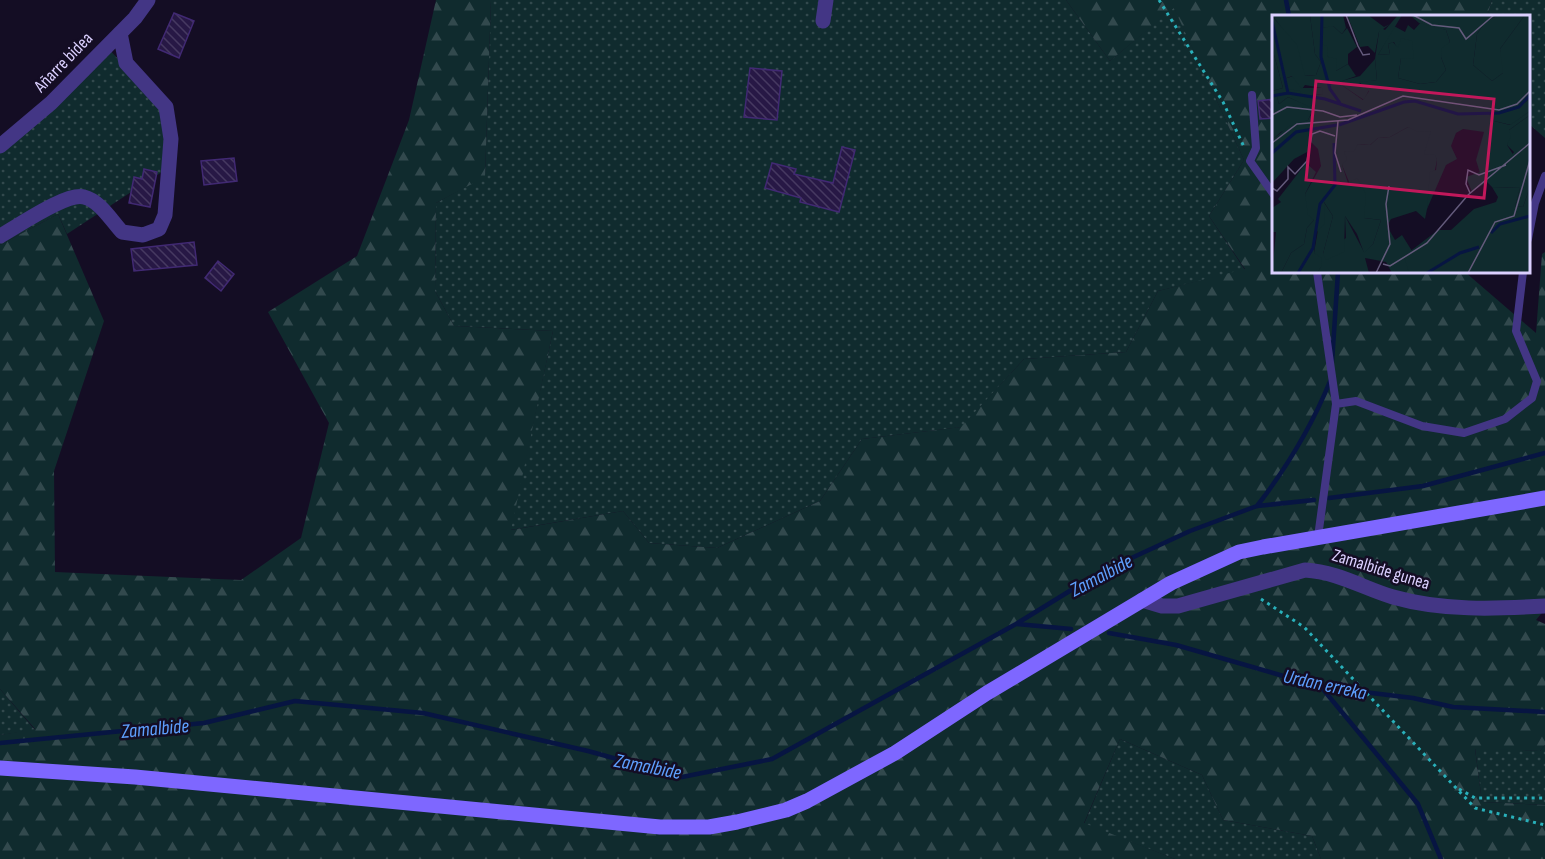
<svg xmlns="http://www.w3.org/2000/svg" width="1545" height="859" font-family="'Sofia Sans Condensed',sans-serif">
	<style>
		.grass { fill: url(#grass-dots) }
		.forest { fill: url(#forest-firs) }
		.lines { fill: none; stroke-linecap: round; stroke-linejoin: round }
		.stream { stroke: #071542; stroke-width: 4.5 }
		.building { fill: url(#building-back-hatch); stroke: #412973; stroke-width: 1.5 }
		.path { stroke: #29b0ba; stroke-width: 3; stroke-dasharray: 3 4.5; stroke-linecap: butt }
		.lane { stroke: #433685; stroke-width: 8 }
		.street { stroke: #433685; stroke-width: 15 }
		.secondary { stroke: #7e67ff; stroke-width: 15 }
		.labels { text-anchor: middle; stroke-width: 5; stroke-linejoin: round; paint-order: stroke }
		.street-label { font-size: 18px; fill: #dbd0ff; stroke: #140d24 }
		.water-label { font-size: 20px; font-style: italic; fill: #5ea0ff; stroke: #140d24 }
		.inset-river { fill: none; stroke: #071542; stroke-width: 3 }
		.inset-road { fill: none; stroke: #645b7c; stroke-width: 1.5 }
		.view { fill: #c2185b; fill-opacity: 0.15; stroke: #c2185b; stroke-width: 3 }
		.inset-edge { fill: none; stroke: #dbd0ff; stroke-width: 3 }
	</style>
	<defs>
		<pattern id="grass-dots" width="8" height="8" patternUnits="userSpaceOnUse" patternTransform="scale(1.5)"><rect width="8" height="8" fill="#102b2e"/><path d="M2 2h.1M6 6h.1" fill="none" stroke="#32494d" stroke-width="1.8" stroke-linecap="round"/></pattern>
		<pattern id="forest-firs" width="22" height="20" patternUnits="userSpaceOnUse" patternTransform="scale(1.5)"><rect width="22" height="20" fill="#102b2e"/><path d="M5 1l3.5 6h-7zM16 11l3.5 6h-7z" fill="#32494d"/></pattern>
		<pattern id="building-back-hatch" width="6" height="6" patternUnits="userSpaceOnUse" patternTransform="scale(1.5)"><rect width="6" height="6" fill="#271845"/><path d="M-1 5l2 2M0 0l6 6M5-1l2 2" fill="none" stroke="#463961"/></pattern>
	</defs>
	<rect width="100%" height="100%" fill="#140d24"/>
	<path class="grass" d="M491,0h575l44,61 64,-54 70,153 -35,56 36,54 -87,21 -32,61 -102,7 -62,68 -100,12 -42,62 -103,47 -68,-5 -26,-32 -113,19 43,-199 -99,-5 -19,-35 1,-88 49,-27z
		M1492,0h53v138l-16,-14 -1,-108h-41z
		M105,45l57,61 9,60 -104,68 -9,-20 -58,31v-104z
		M0,689l35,41 -35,5z
		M1120,739l82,36 21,45 89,16 9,23h-146l-91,-35z
		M1545,745v60l-63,-3 -7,-54 65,3z"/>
	<path class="forest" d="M436,0h55l-6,177 -49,26 -1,88 19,35 99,5 -42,199 112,-19 26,32 68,5 103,-47 42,-62 99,-12 63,-68 102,-7 32,-61 87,-22 -36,-53 35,-56 -70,-152 -64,53 -44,-61h426l-5,16h-213v256h191l71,61 6,-79 3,-2v357l-9,11 9,4v121l-5,6 -65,-2 7,53 63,3v54h-224l-9,-23 -89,-16 -21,-45 -82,-36 -36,84 91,36h-1175v-124l35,-6 -35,-40v-444l58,-31 46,107 -50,150 1,101 186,8 60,-42 28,-115 -61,-111 89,-56 52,-136z"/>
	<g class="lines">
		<path class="stream" d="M1286,0l3,16
			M1332,362l6,-90
			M1329,498l94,-12 122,-33
			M1257,506c31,-40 55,-80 74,-127
			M1017,624l54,5
			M1109,633l67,12 146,42 91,11 40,9 92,5
			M1322,688l96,116 23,55
			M0,743l204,-20 91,-22 128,12 165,38 94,26 90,-18 244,-135 83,-51 91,-42 67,-25 57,-6"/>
	</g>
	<path class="building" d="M174,13l20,8 -15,37 -21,-9z
		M750,68l32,3 -5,49 -33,-3z
		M1274,99v19l-14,1 -2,-18z
		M842,147l13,3 -16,62 -39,-10 1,-4 -36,-10 7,-25 24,6 -2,5 39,9z
		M234,158l3,23 -33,4 -3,-24z
		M144,169l13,3 -7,35 -21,-4 5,-26 8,2z
		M194,242l3,23 -63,6 -3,-22z
		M218,261l16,13 -13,17 -16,-13z"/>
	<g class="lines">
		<path class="path" d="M1159,0l64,102 22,47
			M1261,599l43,28 171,181 70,17
			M1459,789l16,9h70"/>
		<path class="lane" d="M1252,95l4,53 -6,13 24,34
			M1528,239l7,-36 10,-27
			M1317,272l19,132 -18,133
			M1336,404l20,-3 66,25 42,7 41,-14 27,-21 5,-17 -21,-50 7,-59"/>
		<path class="street" d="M823,21l3,-21
			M0,146l51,-43 84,-85 13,-18
			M0,236c17,-9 66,-44 84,-39 16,4 27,23 38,35l21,3 16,-6 6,-14 6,-76 -5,-32 -40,-44 -6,-30
			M1142,600l20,6h16l127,-36c33,2 58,18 88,27 49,14 102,12 152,9"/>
		<path class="secondary" d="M0,768l135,9 525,50h49l28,-5 49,-12 21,-9 88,-48 92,-60 184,-110 68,-31 24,-5 282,-49"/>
	</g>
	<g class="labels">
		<g class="street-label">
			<text transform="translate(63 62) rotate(-46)" y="6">Añarre bidea</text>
			<text transform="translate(1381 569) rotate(17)" y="6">Zamalbide gunea</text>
		</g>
		<g class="water-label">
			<text transform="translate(1101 575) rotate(-28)" y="7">Zamalbide</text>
			<text transform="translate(1325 684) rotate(12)" y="7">Urdan erreka</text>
			<text transform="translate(155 728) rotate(-5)" y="7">Zamalbide</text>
			<text transform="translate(648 766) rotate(11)" y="7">Zamalbide</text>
		</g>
	</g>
	<g transform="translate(1272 15)">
		<rect width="258" height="258" fill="#140d24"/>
		<path d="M38,0l5,39 6,8 -5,13 -12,1 -12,-34 -20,-27zM75,0h21l16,12 6,-3 -11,8 -4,21 -7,-7 -8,1zM227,0h26l-25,34 5,16 -2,8 -11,8 -19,-16 4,-31 8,-12zM150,6l24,9 4,12 -9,15 5,13 -10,12 -16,2 -22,-6 3,-20 -7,-16 -6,2 2,10 -12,1 16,-29 11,6 3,-7 6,5zM60,10l10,9 5,-6 10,19 -9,7v10l-12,7 -15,-27 2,-16zM0,32l11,41 -11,3zM103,44l2,21 -18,3 10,7 -5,10 -21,-14 -2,-5 19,-5zM21,61l10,12h20v6l-22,2 -13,-7 -4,-10zM5,81l2,8 9,-7 26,11 -6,12 -27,12 -9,8v-42zM258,84v12l-19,14 -17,-4 -5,-7 24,-4zM258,100v72l-7,20 -8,-1 5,-18 -28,-1 -5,-5 -15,10 -6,-15 41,-14 7,-11 -7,-7 2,-15zM136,112l23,4 6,29 -12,59 -9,-8 -25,8 -4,7 8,14 7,-5 10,16 -3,22h-17l-6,-11 -21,-4 4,15h-52l4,-7 -7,-13 9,-52 10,15 -10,38 23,-16 -1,-22 19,36 9,-8 8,-24 -17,-2 -22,-53 2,-13 14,-8 12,1 8,-7 12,-1zM34,148l10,9 -11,22 9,26 -7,8 -3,16 -13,9 -10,20h-9l4,-41h-4v-24l9,-6 -3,-3z" fill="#102b2e"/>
		<path d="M38,0h33l3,13 -4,6 -9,-8 -10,2 -2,16 6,2 1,11 9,2 -1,12 12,-7 8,12 -14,5 1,5 20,14 6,-9 -10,-9 18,-2 -2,-21 4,-27 2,-4 4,2 13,-15h4l-24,40 12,-1 -2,-10 5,-2 5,6 3,-10 11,3 2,18 -13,-1 -3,20 22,6 16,-2 10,-12 -5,-13 1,-9 8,-6 -4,-12 -27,-7 -9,-8h89l-14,7 -8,12 -4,31 19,16 11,-8 -3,-24 25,-34h5v84l-17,11 -24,4 5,7 16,4 20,-14v4l-21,15 2,6 -4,9 7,11 -8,8 -26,9 -4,-13 8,-28 -21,-3 -7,4 -5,13 6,13 -11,6 -19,44 3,-37 6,-2 1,-10 -2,-5 -11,-1 7,-23 -13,1 -10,-5 -18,10 -12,1 -8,7 -12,-1 -4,7 -10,1 3,7 -5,6 6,18 9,-5 9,16 -2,24 17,2 -8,24 -9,9 -7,-19 -12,-18 -1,36 -18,8 -3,-6 10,-38 -9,-14 1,21 -9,10 -2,20 8,5 -1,9 -4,6h-36l10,-20 13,-9 3,-16 7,-8 -6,-5 -3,-21 16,-28 -3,-17 -7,-7 -2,9 -15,8 -22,24v-43l17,-14 19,-6 6,-11 -26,-12 -9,7 -2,-7 -5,1v-7l11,-3 -11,-41v-31l25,29 8,31 11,-1 5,-13 -6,-8zM20,61l10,13 3,-4 17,3 1,6 -22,2 -1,-5 -12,-2 -4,-10zM220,172l28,1 -5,18 8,1 7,-20v86h-121l-5,-17 34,-26h13l23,-21 22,-7 2,-5z" fill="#102b2e" fill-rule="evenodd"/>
		<path class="inset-river" d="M50,0l-1,42 9,32 10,14M0,6l16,72M0,81l16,-3 37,6 36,12M67,110l65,-23 11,-1 43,13 41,-1 20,-6 11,-12M0,138l24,-21 41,-7M219,218l9,-9 30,-8M26,258l15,-25 7,-44 15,-19 -1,-42M155,258l33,-20 19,-6"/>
		<path class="inset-road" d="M74,0l12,31 5,9 7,-1M141,0l19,10 27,3 7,11 28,-24M0,100l15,-8 36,4 17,6 17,-2M66,106l-3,32 6,19M0,128l25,-19 51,-4 55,-24 96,14 18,-6 13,-13M0,173l5,3 11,-12v-12l7,7 12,-13 5,-27 8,-3 15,5M198,178l-4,-9 2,-14 11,5 27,-10M111,249l7,2 37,-23 41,-48 62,-52M104,258l14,-29 -4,-40 3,-18M196,258l27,-51 19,-6 16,-56"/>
		<path class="view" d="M44,66l178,18 -10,99 -178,-18z"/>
		<rect width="258" height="258" class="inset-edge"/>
	</g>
</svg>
